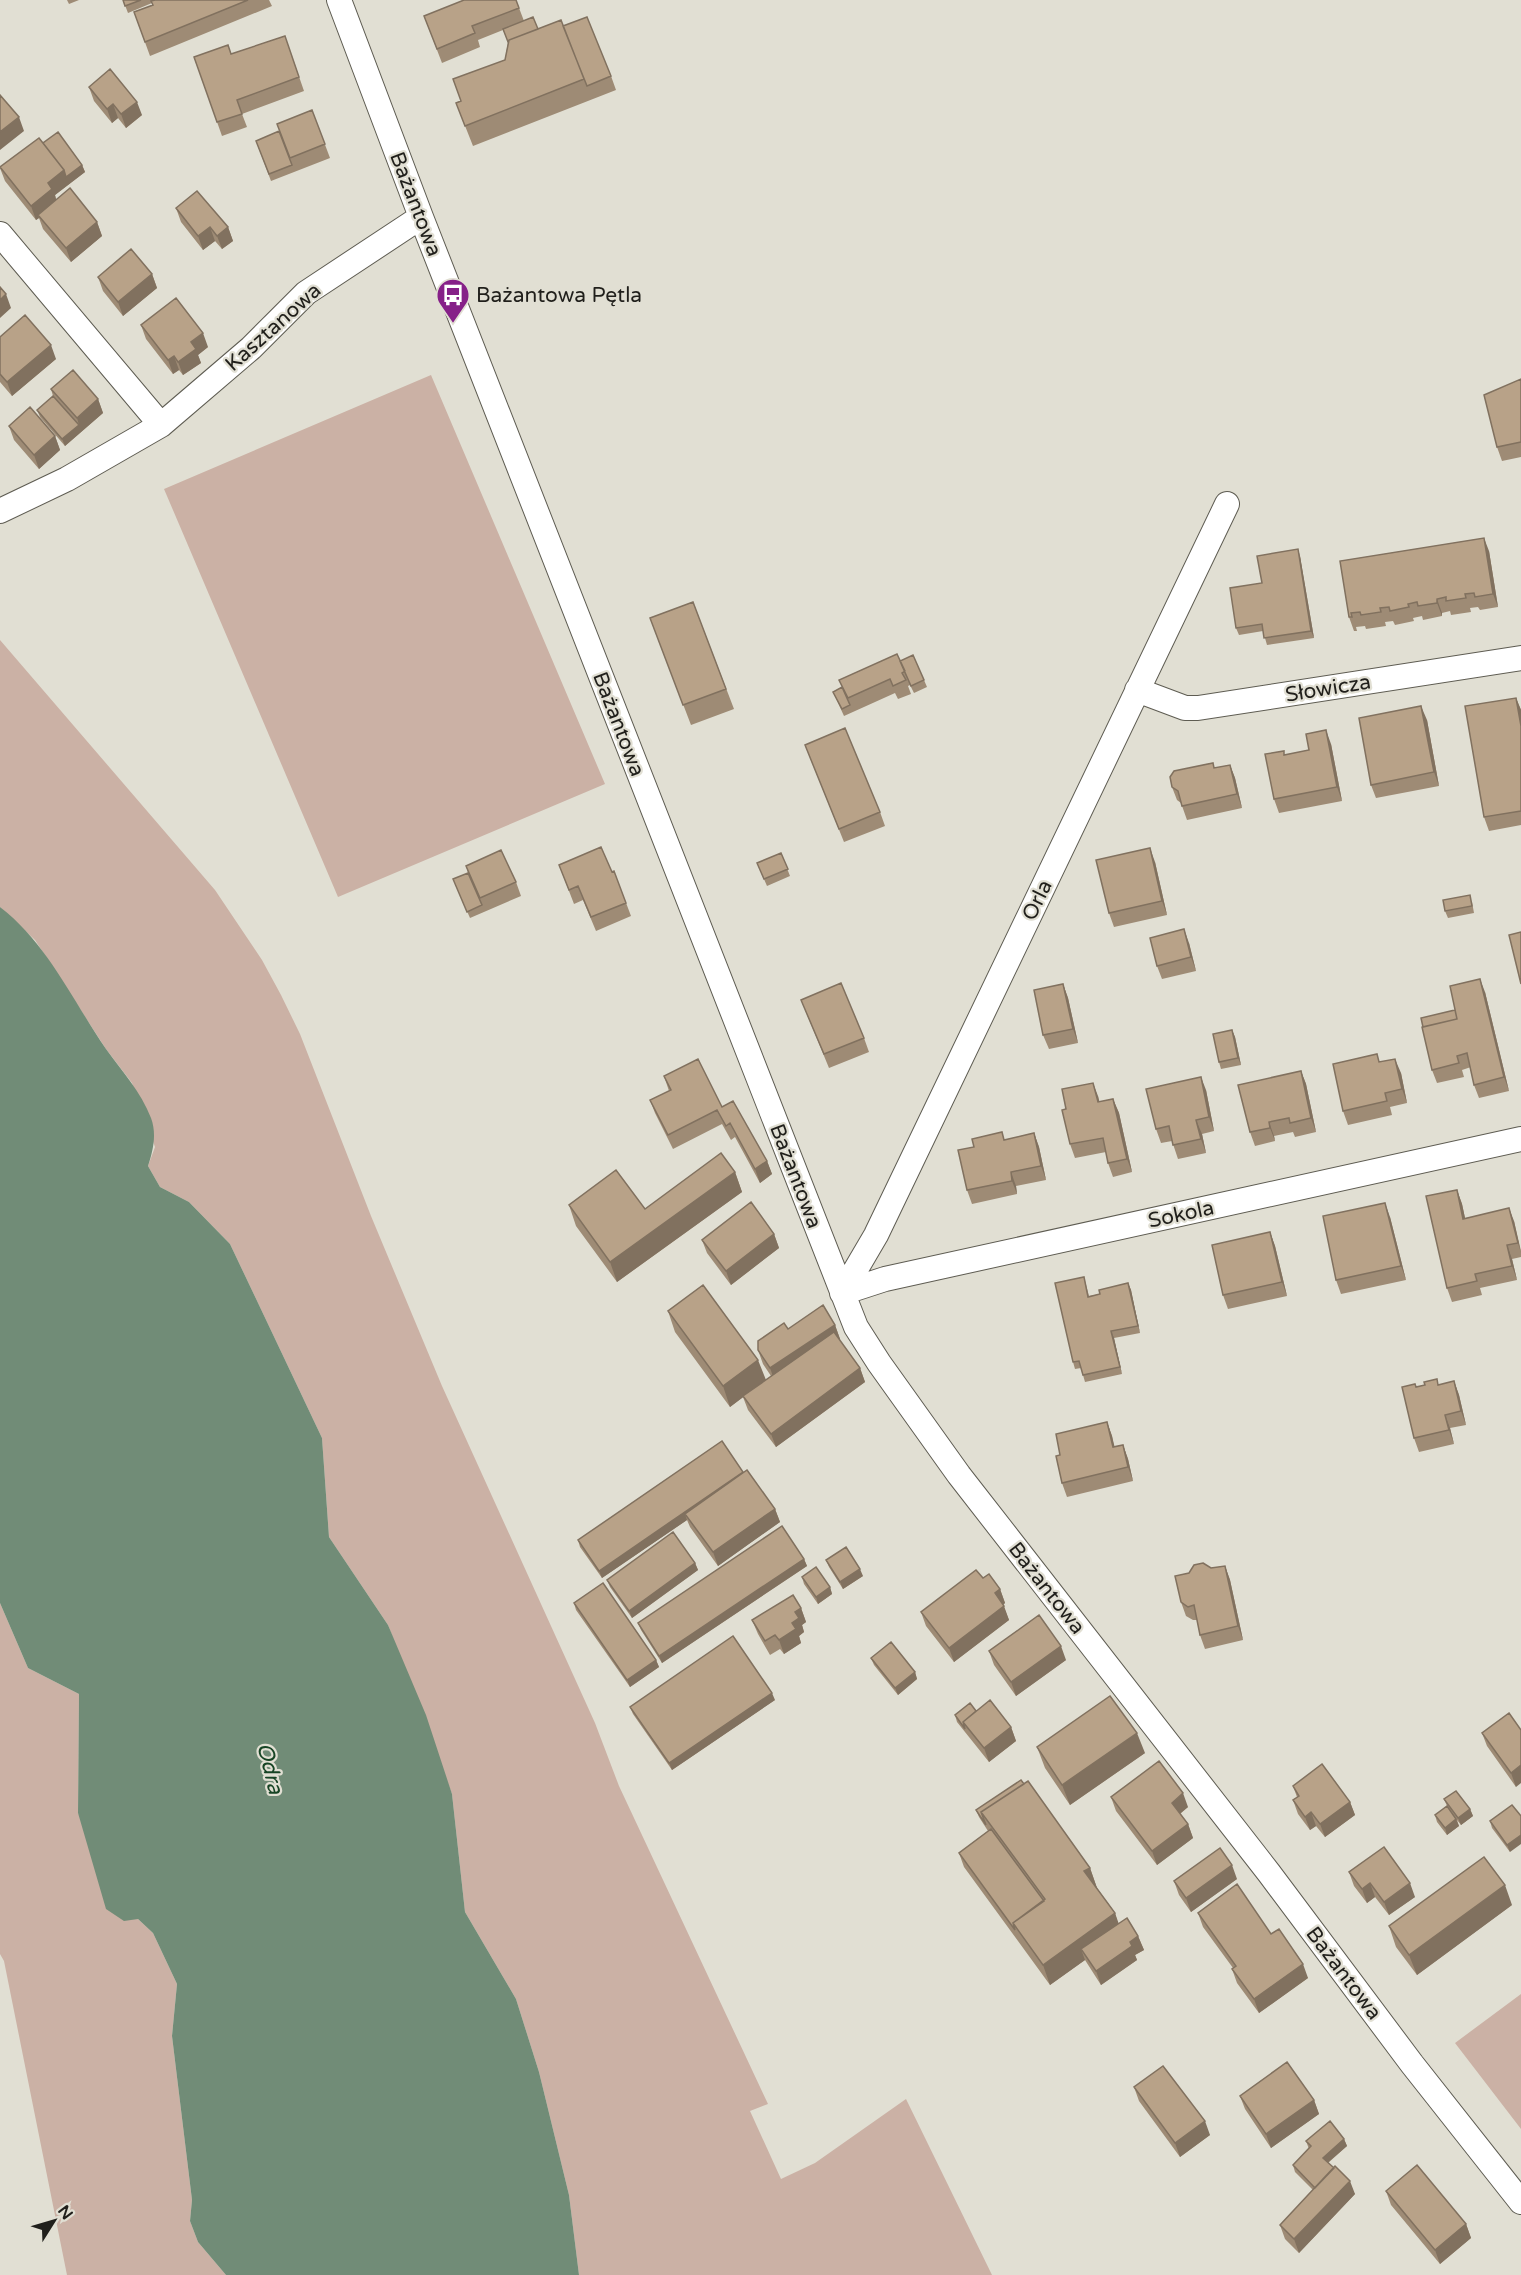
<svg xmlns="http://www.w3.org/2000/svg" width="1521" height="2275" font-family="'Varela Round',sans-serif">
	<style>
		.green { fill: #cbb1a5 }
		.water { fill: #718c77 }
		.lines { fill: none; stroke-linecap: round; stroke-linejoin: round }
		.minor-casing { stroke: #5e5c52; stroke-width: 26 }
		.minor { stroke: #fff; stroke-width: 24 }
		.wall { fill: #9e8b75 }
		.shaded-wall { fill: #81715f }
		.building { fill: #b8a288; stroke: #81715f; stroke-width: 1.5 }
		.labels { text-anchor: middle; stroke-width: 4.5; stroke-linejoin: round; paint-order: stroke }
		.street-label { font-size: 21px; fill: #201f1b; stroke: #e1dfd3 }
		.poi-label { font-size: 21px; fill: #201f1b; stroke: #e1dfd3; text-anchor: start }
		.water-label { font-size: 22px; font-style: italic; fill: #164424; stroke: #e1dfd3 }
	</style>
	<rect width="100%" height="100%" fill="#e1dfd3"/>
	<path class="green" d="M431,375l174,409 -267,113 -174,-408z
		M0,640l215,250 47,70 19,35 19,39 71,182 71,170 153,337 24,63 149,318 -18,7 31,68 34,-16 91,-64 86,176h-413l-10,-80 -30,-123 -23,-73 -51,-87 -13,-118 -64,-169 -59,-88 -7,-99 -92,-194 -41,-42 -29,-15 -12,-21 7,-19 -23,-64 -26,-34 -71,-109 -35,-33z
		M0,1603l28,65 51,26 -1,119 60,106 15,14 24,51 -5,52 20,164 -2,21 8,21 28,33h-159l-63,-314 -4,-7z
		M1521,1994v135l-66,-86z"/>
	<path class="water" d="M0,907c47,36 73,94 106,142 16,22 35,43 45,69 6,16 2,33 -3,48l12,21 29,15 41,42 92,194 7,99 59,88 38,90 26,79 13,118 51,87 23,73 30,123 10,80h-353l-28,-33 -8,-21 2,-21 -20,-164 5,-52 -24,-51 -15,-14 -14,2 -18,-12 -28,-96 1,-119 -51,-26 -28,-65z"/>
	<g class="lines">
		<g class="minor-casing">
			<path id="minor" d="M339,0l82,217 435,1110 23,36 80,112 310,398 143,191 109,138
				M0,234l161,191
				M0,511l67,-32 94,-54 90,-77 55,-55 115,-76
				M1137,690l48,18h13l323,-50
				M842,1293l34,-58 351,-731
				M842,1293l43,-14 636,-140"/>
		</g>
		<use href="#minor" class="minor"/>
	</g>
	<path class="wall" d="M67,0h12l-10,4z
		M123,0h146l3,6 -122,50 -16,-44 19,-7 -1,-2 -24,10z
		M516,0l8,21 14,8 25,-3 48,50 5,14 -143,56 -17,-43 5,-2 44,-41 3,-18 -5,-12 -25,10 2,7 -38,16 -18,-47z
		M285,36l19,55 -62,23 5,13 -25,9 -28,-79 37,-3z
		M89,87l53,28 -16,13 -8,-10 -6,5 -18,-22z
		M312,110l18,48 -59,23 -15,-40 23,-10z
		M43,143l39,22 3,7 -30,23 1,5 41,22 5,14 -31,26 -28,-33 -4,-11 -3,2 -31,-39 -5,-13z
		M176,208l52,19 5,14 -11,8 -7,-8 -12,9 -22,-28z
		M152,274l5,14 -34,28 -20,-25 -5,-14z
		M141,325l67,22 -10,8 3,8 -18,12 -4,-5 -6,4 -27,-35z
		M0,337l56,22 -44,37 -12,-14z
		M1521,379v78l-19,4 -5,-14z
		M51,389l47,10 5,14 -38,33 -25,-29 -3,-7 16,-14z
		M9,426l46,10 5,14 -21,19 -25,-29z
		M1489,551l9,56 -18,3 -2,-3 -8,1 1,4 -20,3 -1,-4 -8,2v3l-19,4 -1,-4 -9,2 1,3 -19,4 -2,-4 -8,1 1,4 -20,3 -1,-3 -9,1 1,4h-3l-5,-14 -9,-56z
		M1300,556l14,82 -47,7 -4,-14 -24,4 -3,-7 26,-45z
		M693,602l41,107 -43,16 -41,-107z
		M900,661l24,19 3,7 -13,6 -5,-10 1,2 -2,1 3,8 -13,5 -3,-6 -51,23 -11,-24 9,-5 -3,-7z
		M1516,698l5,12v115l-32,6 -5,-14z
		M1427,720l12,66 -63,12 -5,-13z
		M1331,744l11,57 -63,12 -5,-14 11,-44 24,-5z
		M805,745l75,67 5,14 -41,16z
		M1230,765l5,13 7,30 -55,12 -6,-17 -4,-3 -5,-13 43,-19z
		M781,853l9,23 -23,10 -10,-23z
		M1155,862l12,53 -53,12 -5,-14z
		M559,865l53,7 2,-1 17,45 -35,15 -13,-31 -9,4z
		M466,866l50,16 5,14 -51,22 -14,-32 12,-13z
		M1472,902l2,11 -26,5 -3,-7z
		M1189,943l7,28 -34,8 -5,-13z
		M1063,984l5,14 10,45 -29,6 -6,-14z
		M1485,992l24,99 -30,7 -5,-13 -3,-18 -9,3 2,7 -27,6 -5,-13 23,-60z
		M801,1000l63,38 5,14 -40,16z
		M1232,1030l3,7 6,28 -20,4 -2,-7z
		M1380,1062l21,11 6,30 -17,4 2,8 -44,10 -5,-14z
		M1301,1071l5,13 10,48 -21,5 -2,-5 -19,4 1,5 -20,5 -5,-14z
		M664,1076l58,31 45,54 5,13 -12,9 -25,-46 -4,3 -9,-16 -49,25 -18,-36 -5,-13 19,-9z
		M1206,1090l8,41 -12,3 4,19 -28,6 -6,-18 -11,2 -5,-14z
		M1098,1096l1,6 14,-3 6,14 13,59 -19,5 -5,-14 -2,-11 -31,6 -5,-14 -4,-35z
		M1002,1132l2,8 30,-7 5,14 7,33 -30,6 1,8 -45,10 -5,-14 7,-43z
		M735,1172l7,20 -125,90 -41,-56 -7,-21 76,4z
		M1457,1190l5,14 3,14 49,3 7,30v6l-9,2 5,21 -37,8 2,7 -30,7 -5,-14z
		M1390,1217l16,63 -65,14 -5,-14z
		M1270,1232l5,14 12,50 -59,13 -5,-14z
		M774,1234l5,14 -48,37 -24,-32 -5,-13z
		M1084,1277l5,19 11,-2 28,-11 3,7 9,43 -26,5 8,36 -37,8 -4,-14 -6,1 -2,-7z
		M668,1311l98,69 5,-4 -8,-12 -5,-14 30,-21 47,-4 5,14 -1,1 21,28 5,14 -89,65 -28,-37 -5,-13 -13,10 -55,-75z
		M1454,1381l5,14 7,30 -16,3 4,16 -35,8 -5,-14 2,-51 23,-2z
		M1107,1422l5,14 2,11 9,-2 5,14 5,22 -66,16 -5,-14 -2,-28z
		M743,1472l32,37 5,13 -62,44 -28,-39 -3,-7 -85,58 -22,-31 -2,-7z
		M804,1559l3,7 -145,97 -21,-33 -3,-7z
		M826,1560l37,16 -20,13 -14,-22z
		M695,1563l3,7 -66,48 -22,-31 -3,-7z
		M1225,1566l5,14 13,60 -38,9 -5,-14 -3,-15h-4l-7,-4 -5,-14 30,-34z
		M802,1577l28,10 2,7 -14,10 -14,-20z
		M983,1578l17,11 5,14 -2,2 6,15 -55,42 -28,-36 -5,-14z
		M574,1603l82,57 3,7 -29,20 -54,-77z
		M801,1608l5,14 -4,3 2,7 -5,4 2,7 -17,11 -4,-5 -10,6 -12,-21 -6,-14z
		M989,1651l77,9 -50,36 -22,-31z
		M871,1658l44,14 2,7 -19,16 -24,-30z
		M775,1700l-103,70 -39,-56 -3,-7z
		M976,1711l35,16 5,14 -27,21 -32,-40 -2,-7z
		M1521,1730l-5,57 -29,-41 -5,-13z
		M1037,1747l108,6 -75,52 -25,-37z
		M1293,1786l57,16 5,13 -30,22 -9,-11 -6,4 -12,-16 -5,-14 4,-3z
		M1111,1797l77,10 -8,7 8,10 5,14 -36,27 -41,-54z
		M1444,1799l26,10 3,7 -12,9 -4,-5 2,6 -12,9 -10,-13 -2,-7 12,-9z
		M1512,1805l-2,47 -18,-24 -2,-7z
		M976,1810l114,58 7,20 18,25 3,11 20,12 6,14 -9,5 2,5 -36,25 -16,-25 -35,25 -86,-118 -5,-14 29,-22 -9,-14z
		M1349,1872l66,25 -26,18 -14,-18 -8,6 -13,-17z
		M1237,1879l-46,33 -12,-17 -5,-14z
		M1512,1905l-95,70 -21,-28 -7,-21z
		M1198,1913l73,21 37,44 -49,35 -22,-30 -5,-14 1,-1 -30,-41z
		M1134,2087l76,48 -30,22 -41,-56z
		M1240,2096l74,4 5,14 -48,34 -26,-39z
		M1344,2139l3,7 -19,17 27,31 -56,59 -14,-14 -5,-14 33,-35 -18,-18 -2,-7 16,-16 -3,-8z
		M1386,2191l80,33 5,14 -31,26 -49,-59z"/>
	<path class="shaded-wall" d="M137,102l5,13 -16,13 -5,-14z
		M113,104l5,14 -6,5 -5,-14z
		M19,117l5,14 -24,19v-18z
		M82,165l3,7 -30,23 2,8 -19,12 1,3 -3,2 -5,-14 17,-23 16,-13z
		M97,222l5,14 -31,26 -5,-14z
		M210,227l5,14 -12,9 -5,-14z
		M228,227l5,14 -11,8 -5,-13z
		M152,274l5,14 -34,28 -5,-14z
		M6,294l5,14 -11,10v-18z
		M203,333l5,14 -10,8 3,8 -18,12 -5,-13 13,-20z
		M51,345l5,14 -44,37 -5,-14z
		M174,356l5,14 -6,4 -5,-14z
		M98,399l5,14 -38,33 -3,-7 17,-14 -2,-7z
		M55,436l5,14 -21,19 -5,-14z
		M1484,538l5,13 9,56 -5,-13z
		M1298,549l2,7 14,82 -3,-7z
		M1437,599l5,14v3l-5,-13z
		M1516,698l5,12v16z
		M1421,706l6,14 12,66 -5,-14z
		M1326,730l5,14 11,57 -5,-14z
		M1230,765l5,13 7,30 -5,-14z
		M1150,848l5,14 12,53 -5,-14z
		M1184,929l5,14 7,28 -5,-14z
		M1480,979l5,13 24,99 -5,-14z
		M1063,984l5,14 10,45 -5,-14z
		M1232,1030l3,7 6,28 -3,-7z
		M1395,1059l6,14 6,30 -5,-14z
		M1301,1071l5,13 10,48 -5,-14z
		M1201,1077l5,13 8,41 -5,-14z
		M1093,1083l5,13 5,20 -5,-14z
		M1113,1099l6,14 13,59 -5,-13z
		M1196,1120l6,14 4,19 -5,-14z
		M1269,1122l5,14 1,5 -5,-13z
		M1034,1133l5,14 7,33 -5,-14z
		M767,1161l5,13 -12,9 -5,-14z
		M735,1172l7,20 -125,90 -7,-20z
		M1011,1172l5,14 1,8 -5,-13z
		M1457,1190l5,14 6,28 -5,-13z
		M1385,1203l5,14 16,63 -5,-14z
		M1509,1208l5,13 7,32 -3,-10z
		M1270,1232l5,14 12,50 -5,-14z
		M774,1234l5,14 -48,37 -5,-14z
		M1507,1245l5,14 5,21 -5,-14z
		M1128,1283l3,7 9,43 -2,-7z
		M835,1325l5,14 -65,43 -5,-14z
		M1111,1331l3,7 8,36 -2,-7z
		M758,1360l8,20 -36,27 -7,-21z
		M860,1368l5,14 -89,65 -5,-13z
		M1454,1381l5,14 7,30 -5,-14z
		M1445,1415l5,13 4,16 -5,-14z
		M1107,1422l5,14 6,25 -5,-14z
		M1123,1445l5,14 5,22 -5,-14z
		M743,1472l-58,42 2,6 -85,58 -3,-7z
		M775,1509l5,13 -62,44 -5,-14z
		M804,1559l3,7 -145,97 -3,-7z
		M695,1563l3,7 -66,48 -3,-7z
		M1225,1566l5,14 13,60 -5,-14z
		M860,1569l3,7 -20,13 -3,-7z
		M830,1587l2,7 -14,10 -2,-7z
		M1000,1589l5,14 -5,4 -5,-14z
		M1004,1606l5,14 -55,42 -5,-14z
		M801,1608l5,14 -4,3 2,7 -5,4 2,7 -17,11 -5,-14 13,-17 3,-11z
		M1061,1646l5,14 -50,36 -5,-14z
		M656,1660l3,7 -29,20 -3,-7z
		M915,1672l2,7 -19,16 -3,-7z
		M772,1693l3,7 -103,70 -3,-7z
		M1011,1727l5,14 -27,21 -5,-14z
		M1137,1733l8,20 -75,52 -8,-20z
		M1521,1765v18l-5,4 -5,-14z
		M1183,1793l5,14 -11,9 -5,-13z
		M1350,1802l5,13 -30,22 -5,-13z
		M1470,1809l3,7 -12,9 -3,-7z
		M1311,1812l5,14 -6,4 -5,-13z
		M1456,1819l3,7 -12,9 -2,-7z
		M1188,1824l5,14 -36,27 -5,-14z
		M1521,1835v9l-11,8 -3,-7z
		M1232,1865l5,14 -46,33 -5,-14z
		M1090,1868l7,20 -5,4 -8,-21z
		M1370,1883l5,14 -8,6 -5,-14z
		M1410,1883l5,14 -26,18 -5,-13z
		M1505,1885l7,20 -95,70 -8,-20z
		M1115,1913l7,20 -41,16 4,11 -35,25 -7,-20z
		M1138,1936l6,14 -9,5 2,5 -36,25 -5,-14 34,-29z
		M1303,1964l5,14 -49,35 -5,-14z
		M1314,2100l5,14 -48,34 -5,-14z
		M1205,2121l5,14 -30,22 -5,-14z
		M1344,2139l3,7 -22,19 -2,-7z
		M1350,2181l5,13 -56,59 -5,-14z
		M1466,2224l5,14 -31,26 -5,-14z"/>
	<path class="building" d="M123,0h18l-16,6z
		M155,0h93l-103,42 -11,-30 19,-7 -2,-4z
		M464,0h52l3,8 -47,18 3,7 -38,16 -13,-33z
		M533,17l5,12 -29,11 -1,2 -5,-13z
		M587,17l24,59 -24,10 -24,-60z
		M561,20l23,59 -119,47 -9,-23 5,-2 -8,-22 52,-19 4,-20z
		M285,36l14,41 -62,23 5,14 -25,8 -23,-65 34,-12 3,9z
		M110,69l27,33 -16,12 -8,-10 -6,5 -18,-22z
		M0,95l19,22 -19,15z
		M312,110l13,34 -35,14 -13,-34z
		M279,131l13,34 -23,9 -13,-33z
		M58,132l24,33 -16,12 -2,-7 -21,-27z
		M39,138l25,32 -16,13 4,6 -21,17 -31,-39z
		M70,188l27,34 -31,26 -28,-33z
		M197,191l31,36 -11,9 -7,-9 -12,9 -22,-28z
		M131,249l21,25 -34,28 -20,-25z
		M0,287l6,7 -6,6z
		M176,298l27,35 -12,9 5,7 -18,13 -4,-6 -6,4 -27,-35z
		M25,315l26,30 -44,37 -7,-8v-37z
		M73,370l25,29 -21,19 -26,-29z
		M1521,379v63l-24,5 -13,-52z
		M53,396l26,29 -17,14 -25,-29z
		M30,407l25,29 -21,19 -25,-29z
		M1484,538l9,56 -18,3 -1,-4 -9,1 1,4 -20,3v-4l-9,2v4l-19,3 -1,-4 -9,2 1,3 -19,4 -1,-4 -9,1 1,4 -20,3 -1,-3 -9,1 1,4h-3l-9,-56z
		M1298,549l13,82 -47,7 -2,-14 -26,4 -6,-40 32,-5 -5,-27z
		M693,602l33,87 -43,16 -33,-87z
		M897,654l8,17 -3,2 4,7 -13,6 -3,-7 -42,19 -9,-18z
		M913,655l11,25 -13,6 -11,-25z
		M842,687l8,18 -8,4 -9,-17z
		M1516,698l5,28v85l-37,6 -19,-111z
		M1421,706l13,66 -63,13 -12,-67z
		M845,728l35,84 -41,17 -34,-84z
		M1326,730l11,57 -63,12 -9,-45 19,-3v4l25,-5 -3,-16z
		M1213,763l1,5 16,-3 7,29 -55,12 -4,-15 -6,-4 -2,-10 4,-6z
		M601,847l11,25 2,-1 12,32 -35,14 -13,-31 -9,4 -10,-25z
		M1150,848l12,53 -53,12 -13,-53z
		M501,850l15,32 -36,16 -14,-32z
		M781,853l7,16 -24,10 -7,-16z
		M468,873l14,32 -15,7 -14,-33z
		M1470,895l2,11 -27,5 -2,-11z
		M1184,929l7,28 -34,9 -7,-28z
		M1521,932v52l-12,-49z
		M1480,979l24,98 -30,8 -7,-32 -10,3 2,7 -27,7 -10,-43 35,-8 -7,-33z
		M841,983l23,55 -40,16 -23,-54z
		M1063,984l10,45 -30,6 -9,-45z
		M1455,1010l2,9 -34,8 -2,-9z
		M1232,1030l6,28 -19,4 -6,-28z
		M1377,1054l2,8 16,-3 7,30 -17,4 2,8 -44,10 -10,-47z
		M698,1059l24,48 11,-6 34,60 -12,8 -25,-46 -4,3 -9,-16 -49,25 -18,-35 21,-10 -7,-14z
		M1301,1071l10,47 -21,5 -1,-5 -20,4 1,6 -20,4 -12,-47z
		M1201,1077l8,40 -13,3 5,19 -28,6 -4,-19 -13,3 -10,-40z
		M1093,1083l5,19 15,-3 14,60 -19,4 -5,-25 -33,6 -8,-34 4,-1 -4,-20z
		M1002,1132l2,8 30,-7 7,33 -30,6 1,9 -45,9 -9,-40 16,-3 -2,-8z
		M721,1153l14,19 -125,90 -41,-57 47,-35 29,39z
		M1457,1190l6,29 46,-11 9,35 -11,2 5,21 -37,8 2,7 -30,7 -21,-92z
		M751,1202l23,32 -48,37 -24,-31z
		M1385,1203l16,63 -65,14 -13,-64z
		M1270,1232l12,50 -59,13 -11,-50z
		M1084,1277l4,20 12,-3 -1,-4 29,-7 10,43 -27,5 9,36 -37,8 -4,-14 -6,1 -18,-79z
		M703,1285l55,75 -35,26 -55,-75z
		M823,1305l12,20 -65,43 -12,-18v-9l26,-18 4,6z
		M834,1332l26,36 -89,66 -28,-38z
		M1437,1379l1,6 16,-4 7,30 -16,4 4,15 -35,8 -12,-51 13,-3 1,3 9,-2 -1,-3z
		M1107,1422l6,25 10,-2 5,22 -66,16 -6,-27 4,-1 -4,-21z
		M722,1441l21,31 -144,99 -21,-31z
		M747,1470l28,39 -62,43 -28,-38z
		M782,1526l22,33 -145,97 -21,-33z
		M673,1532l22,31 -66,48 -22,-31z
		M846,1547l14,22 -20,13 -14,-22z
		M1203,1563l8,5 14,-2 13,60 -38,9 -6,-30 -6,2 -7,-5 -6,-26 14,-3 5,-8z
		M816,1567l14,20 -14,10 -14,-20z
		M976,1570l7,8 6,-4 11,15 -5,4 9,13 -55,42 -28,-36z
		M603,1583l53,77 -29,20 -53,-77z
		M793,1595l8,13 -6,4 4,6 -7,5 4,6 -17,11 -4,-5 -10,6 -13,-21z
		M1039,1615l22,31 -50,36 -22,-31z
		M733,1636l39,57 -103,70 -39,-56z
		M891,1642l24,30 -20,16 -24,-30z
		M1110,1696l27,37 -75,52 -25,-38z
		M990,1700l21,27 -27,21 -21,-26z
		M970,1703l6,8 -13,11 2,7 -10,-14z
		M1509,1713l12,17v35l-10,8 -29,-40z
		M1159,1761l24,32 -11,10 16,21 -36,27 -41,-54z
		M1322,1764l28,38 -30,22 -9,-12 -6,5 -12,-17 6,-4 -6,-10z
		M1021,1780l3,4 -43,28 5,13 -10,-15z
		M1028,1781l62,87 -6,3 31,42 -72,52 -30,-42 32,-24 -64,-87z
		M1456,1791l14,18 -12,9 -14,-19z
		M1512,1805l9,11v19l-14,10 -17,-24z
		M1447,1806l9,13 -11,9 -10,-13z
		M991,1829l53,72 -31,22 2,7 -56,-77z
		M1384,1847l26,36 -26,19 -14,-19 -8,6 -13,-17z
		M1220,1848l12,17 -46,33 -12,-17z
		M1484,1857l21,28 -96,70 -20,-29z
		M1237,1884l34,50 8,-5 24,35 -49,35 -22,-30 4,-3 -38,-53z
		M1127,1918l11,18 -8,6 2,4 -36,25 -15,-22z
		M1287,2062l27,38 -48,34 -26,-38z
		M1163,2066l42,55 -30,22 -41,-56z
		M1330,2121l14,18 -21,19 11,10 -19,20 -22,-23 18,-19 -5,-5z
		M1417,2165l49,59 -31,26 -49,-59z
		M1335,2166l15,15 -56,58 -14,-14z"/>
	<defs>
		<g id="bus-pin" transform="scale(1.725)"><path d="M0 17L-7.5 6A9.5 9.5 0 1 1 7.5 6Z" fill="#862088" stroke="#e1dfd3"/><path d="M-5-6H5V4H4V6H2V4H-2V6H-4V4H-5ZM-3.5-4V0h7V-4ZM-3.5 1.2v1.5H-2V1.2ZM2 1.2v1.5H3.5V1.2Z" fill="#fff"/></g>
	</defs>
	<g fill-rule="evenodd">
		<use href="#bus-pin" x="453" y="295"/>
	</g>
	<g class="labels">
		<g class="street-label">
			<text transform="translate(416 204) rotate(69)" y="7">Bażantowa</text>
			<text transform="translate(273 327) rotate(-42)" y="7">Kasztanowa</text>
			<text transform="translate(1328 688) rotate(-9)" y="7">Słowicza</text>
			<text transform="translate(619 724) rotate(69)" y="7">Bażantowa</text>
			<text transform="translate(1037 900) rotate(-64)" y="7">Orla</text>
			<text transform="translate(796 1176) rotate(69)" y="7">Bażantowa</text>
			<text transform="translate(1181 1214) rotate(-12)" y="7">Sokola</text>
			<text transform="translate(1047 1588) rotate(52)" y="7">Bażantowa</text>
			<text transform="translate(1344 1973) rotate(53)" y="7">Bażantowa</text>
		</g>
		<g class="poi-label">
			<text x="476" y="302">Bażantowa Pętla</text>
		</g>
		<g class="water-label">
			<text transform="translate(271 1768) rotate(76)" y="8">Odra</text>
		</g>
	</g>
	<g transform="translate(54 2221) rotate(53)" stroke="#e1dfd3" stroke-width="4.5" paint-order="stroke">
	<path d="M0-4.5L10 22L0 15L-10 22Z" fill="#201f1b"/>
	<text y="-9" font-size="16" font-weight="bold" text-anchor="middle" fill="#201f1b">N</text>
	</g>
</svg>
